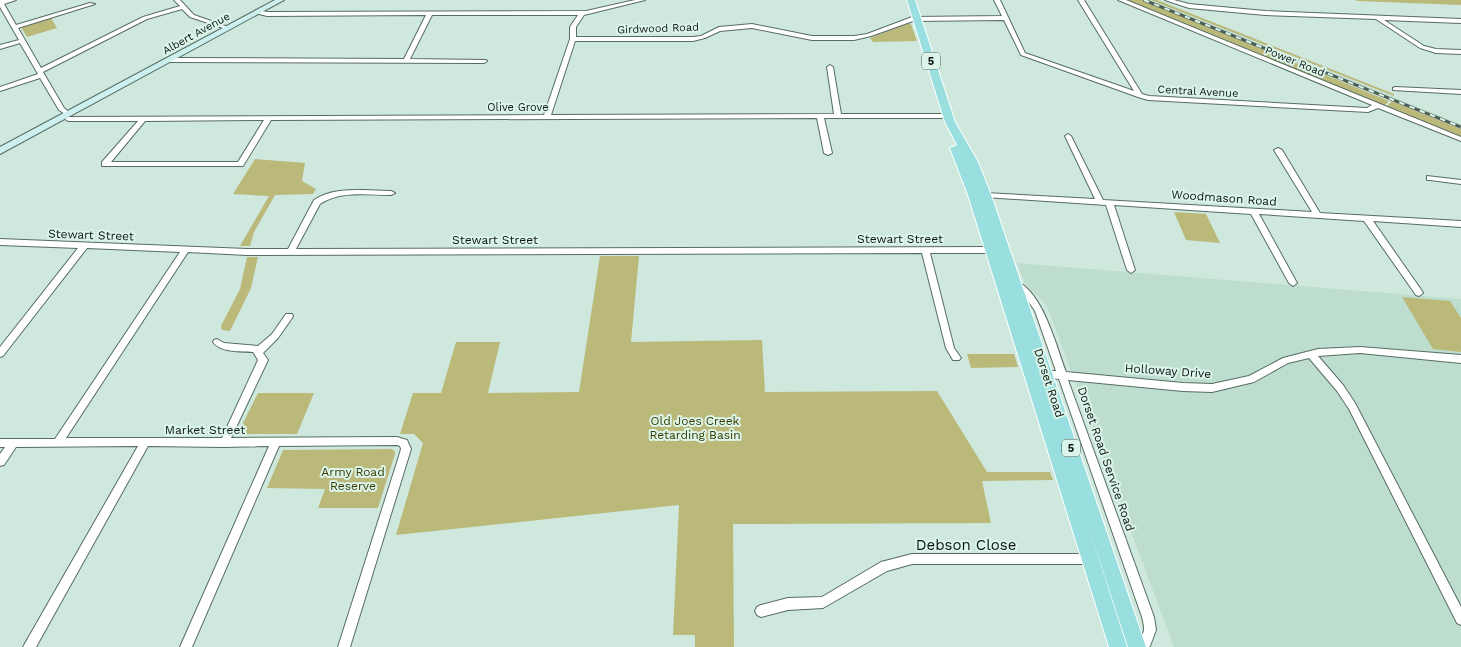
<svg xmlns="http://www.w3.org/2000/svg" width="1461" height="647" font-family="'Work Sans',sans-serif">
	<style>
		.built { fill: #bddecf }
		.green { fill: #bab97a }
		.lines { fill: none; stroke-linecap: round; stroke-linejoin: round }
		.minor-casing { stroke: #576c63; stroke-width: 2 }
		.secondary-casing { stroke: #576c63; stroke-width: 2 }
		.primary-casing { stroke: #fff; stroke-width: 2 }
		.minor { fill: #fff; fill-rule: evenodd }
		.secondary { fill: #ccefef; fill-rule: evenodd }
		.primary { fill: #99dfe0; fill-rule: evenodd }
		.rail-casing { stroke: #4e5c56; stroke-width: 3 }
		.rail { stroke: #dcf5ea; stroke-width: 2; stroke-dasharray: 5.5; stroke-linecap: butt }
		.labels { text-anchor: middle; stroke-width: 4; stroke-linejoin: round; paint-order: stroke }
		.far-street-label { font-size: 11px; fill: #0e1613; stroke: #dcf5ea }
		.shield { fill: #dcf5ea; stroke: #4c5954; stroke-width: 1 }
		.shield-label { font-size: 11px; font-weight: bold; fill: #0e1613 }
		.street-label { font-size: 12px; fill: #0e1613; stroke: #dcf5ea }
		.park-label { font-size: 12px; fill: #3b3901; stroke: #dcf5ea }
		.near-street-label { font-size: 15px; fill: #0e1613; stroke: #dcf5ea }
	</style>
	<rect width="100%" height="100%" fill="#cfe8dd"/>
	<path class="built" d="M1141,0h10l243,97 -4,3 -27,-10z
		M1395,98l66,26v5l-69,-28z
		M1017,263l444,36v348h-287l-127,-341 -22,-22z"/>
	<path class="green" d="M1125,0h16l248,101 -5,5z
		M1151,0h6l237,94v2z
		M1356,0h105v5l-104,-4z
		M51,18l6,10 -30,9 -6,-10z
		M908,23l3,1 6,17 -44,1 -3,-4z
		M1392,101l69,28v8l-75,-30z
		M255,159l50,4 -3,18 14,8 -3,5 -38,1 -21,37 -4,14h-10l29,-50 -36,-2z
		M1174,212l32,2 14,29 -34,-3z
		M600,256h39l-8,86 131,-2 3,52 172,-1 50,81h63l3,8 -71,1 9,42 -258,1 1,123h-39v-12h-22l6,-130 -283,30 27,-92 -9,-9h-14l13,-41h28l15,-51h44l-12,51 91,-1z
		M247,257h11l-7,31 -21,43 -8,-1 -1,-4 19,-37z
		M1402,297l48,4 11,17v34l-28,-3z
		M967,354h47l4,13 -47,1z
		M258,393h56l-17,41h-56l-2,-3z
		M391,449l4,2v3l-17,54h-60l7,-19 -58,-1 16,-38z"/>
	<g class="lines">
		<g class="minor-casing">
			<path id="minor" d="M0,0h16l-12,4 12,21 74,-22 5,1 -77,24 23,40 102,-51 37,-11 -6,-6h6l14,15 37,13 -5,1 -36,-12 -8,-8 -35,10 -104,53 21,36 7,6 -3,2 -9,-6 -19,-32 -40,13v-4l38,-13 -18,-31 -20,6v-4l19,-5 -19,-33z
				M635,0h10l-61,15 -8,12v10h117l8,-1 18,-9 33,-3 60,12h42l13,-2 45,-17 90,-1 -8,-16h6l25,53 109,38 -56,-91h6l58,94 7,2 218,12 5,-3 -254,-105h8l335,137v4l-83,-33 -10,4 -220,-12 -10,-3 -117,-42 -17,-35 -91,1 -42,15 -17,4h-42l-60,-12 -32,3 -15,7 -12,3h-118l-24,74 283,-1 -7,-47 3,-2 3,2 8,47h107l3,2 -3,2h-124l8,35 -4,2 -4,-2 -7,-35 -546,2 -28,46h-141v-4l36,-41h-70l-3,-2 3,-2 476,-2 26,-76v-12l8,-12h-146l-22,44 76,1 1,1 -3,2 -314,-1 -3,-2 3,-2 234,1 22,-44 -159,1 -12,-3 -1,-1 3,-2 10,2 319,-1zM264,120l-26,42h-127l34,-41z
				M1165,0h9l15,4 76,7 196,8v4l-77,-3 40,26 12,3 25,1v4l-25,-1 -16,-5 -44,-29 -111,-4 -76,-7z
				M1395,87l66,3v4l-68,-4v-2z
				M1068,134l3,2 32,64 209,12 -38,-62 4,-2 4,2 38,63 141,8v6l-88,-6 49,70 1,2 -4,3 -3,-1 -52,-74 -105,-7 38,69 -4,3 -4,-3 -38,-69 -137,-9 21,65 -4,3 -4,-3 -21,-65 -121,-8 -4,-2 4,-2 110,6 -30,-63z
				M1427,176l34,4v4l-31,-4h-3z
				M363,190l28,1 4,2 -4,2c-23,0 -51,-5 -71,9l-24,45 695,-2 4,3 -4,3h-61l24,95 7,10 -2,2h-6l-7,-12 -24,-95 -675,2 -59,-3 -122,186h156l36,-78 -5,-8c-13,-1 -32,1 -40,-10l1,-2 3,-1 7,4 34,3 14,-12 14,-20h6l1,2 -1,2 -14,20 -15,15 5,7 -37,78 166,-1 10,3 4,9 -61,198h-12l61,-191 2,-7 -1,-3 -3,-1 -118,1 -87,201h-12l89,-201 -45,1 -76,-1 -112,201h-13l115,-201 -122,1 -12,18 -4,1v-12l5,-7h-5v-8h55l125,-187 -93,-4 -84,108 -3,1v-10l78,-99 -78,-3v-6l247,10h41l26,-49c15,-10 32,-10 49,-10z
				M1016,281c27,11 40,65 50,91l117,11 29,1 37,-8 34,-18 35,-9 42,-2 101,8v8l-101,-10 -42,3 25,29 12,18 106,204v18l-4,-2 -108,-214 -12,-18 -28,-33 -21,5 -34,19 -42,10 -29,-1 -115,-11 86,237 2,13 -6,16 -1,1h-14c7,-15 12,-11 7,-30l-83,-238 -16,-2 -2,-3 2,-3h13l-21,-60 -9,-13 -13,-12 -1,-2z
				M912,554h179l4,1 2,4 -2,4 -4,1h-179l-25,7 -64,37 -35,2 -27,7 -4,-2 -2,-4 2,-4 4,-2 27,-7 34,-1 59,-35z"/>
		</g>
		<g class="secondary-casing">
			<path id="secondary" d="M275,0h9l-284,154v-7z"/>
		</g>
		<g class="primary-casing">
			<path id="primary" d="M907,0h8l40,122 23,40 13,33 155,452h-18l-42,-128 41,128h-18l-141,-452 -18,-47 7,-3 -12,-23z"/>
		</g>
		<use href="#minor" class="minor"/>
		<use href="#secondary" class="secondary"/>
		<use href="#primary" class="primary"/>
		<g class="rail-casing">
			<path id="rail" d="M1144,0l317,127"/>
		</g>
		<use href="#rail" class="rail"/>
	</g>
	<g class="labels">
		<g class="far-street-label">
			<text transform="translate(658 28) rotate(-2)" y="4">Girdwood Road</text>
			<text transform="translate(196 33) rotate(-29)" y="4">Albert Avenue</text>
			<text transform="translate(1295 61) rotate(22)" y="4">Power Road</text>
			<text transform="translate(1198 91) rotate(3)" y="4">Central Avenue</text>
			<text x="518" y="111">Olive Grove</text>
		</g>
		<g class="shield">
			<rect x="922" y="52.5" width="18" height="17" rx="4"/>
			<rect x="1062" y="439.5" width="18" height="17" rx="4"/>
		</g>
		<g class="shield-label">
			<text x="931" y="65">5</text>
			<text x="1071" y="452">5</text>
		</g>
		<g class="street-label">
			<text transform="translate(1224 198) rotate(4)" y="4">Woodmason Road</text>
			<text transform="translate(91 235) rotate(2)" y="4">Stewart Street</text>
			<text x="900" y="243">Stewart Street</text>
			<text x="495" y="244">Stewart Street</text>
			<text transform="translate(1168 371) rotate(4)" y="4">Holloway Drive</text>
			<text transform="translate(1049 383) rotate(72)" y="4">Dorset Road</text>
			<text x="205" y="434">Market Street</text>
			<text transform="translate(1106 459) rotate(71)" y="4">Dorset Road Service Road</text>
		</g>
		<g class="park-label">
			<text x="695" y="425">Old Joes Creek<tspan x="695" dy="14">Retarding Basin</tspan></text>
			<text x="353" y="476">Army Road<tspan x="353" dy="14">Reserve</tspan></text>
		</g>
		<g class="near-street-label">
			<text x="966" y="550">Debson Close</text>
		</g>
	</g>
</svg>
